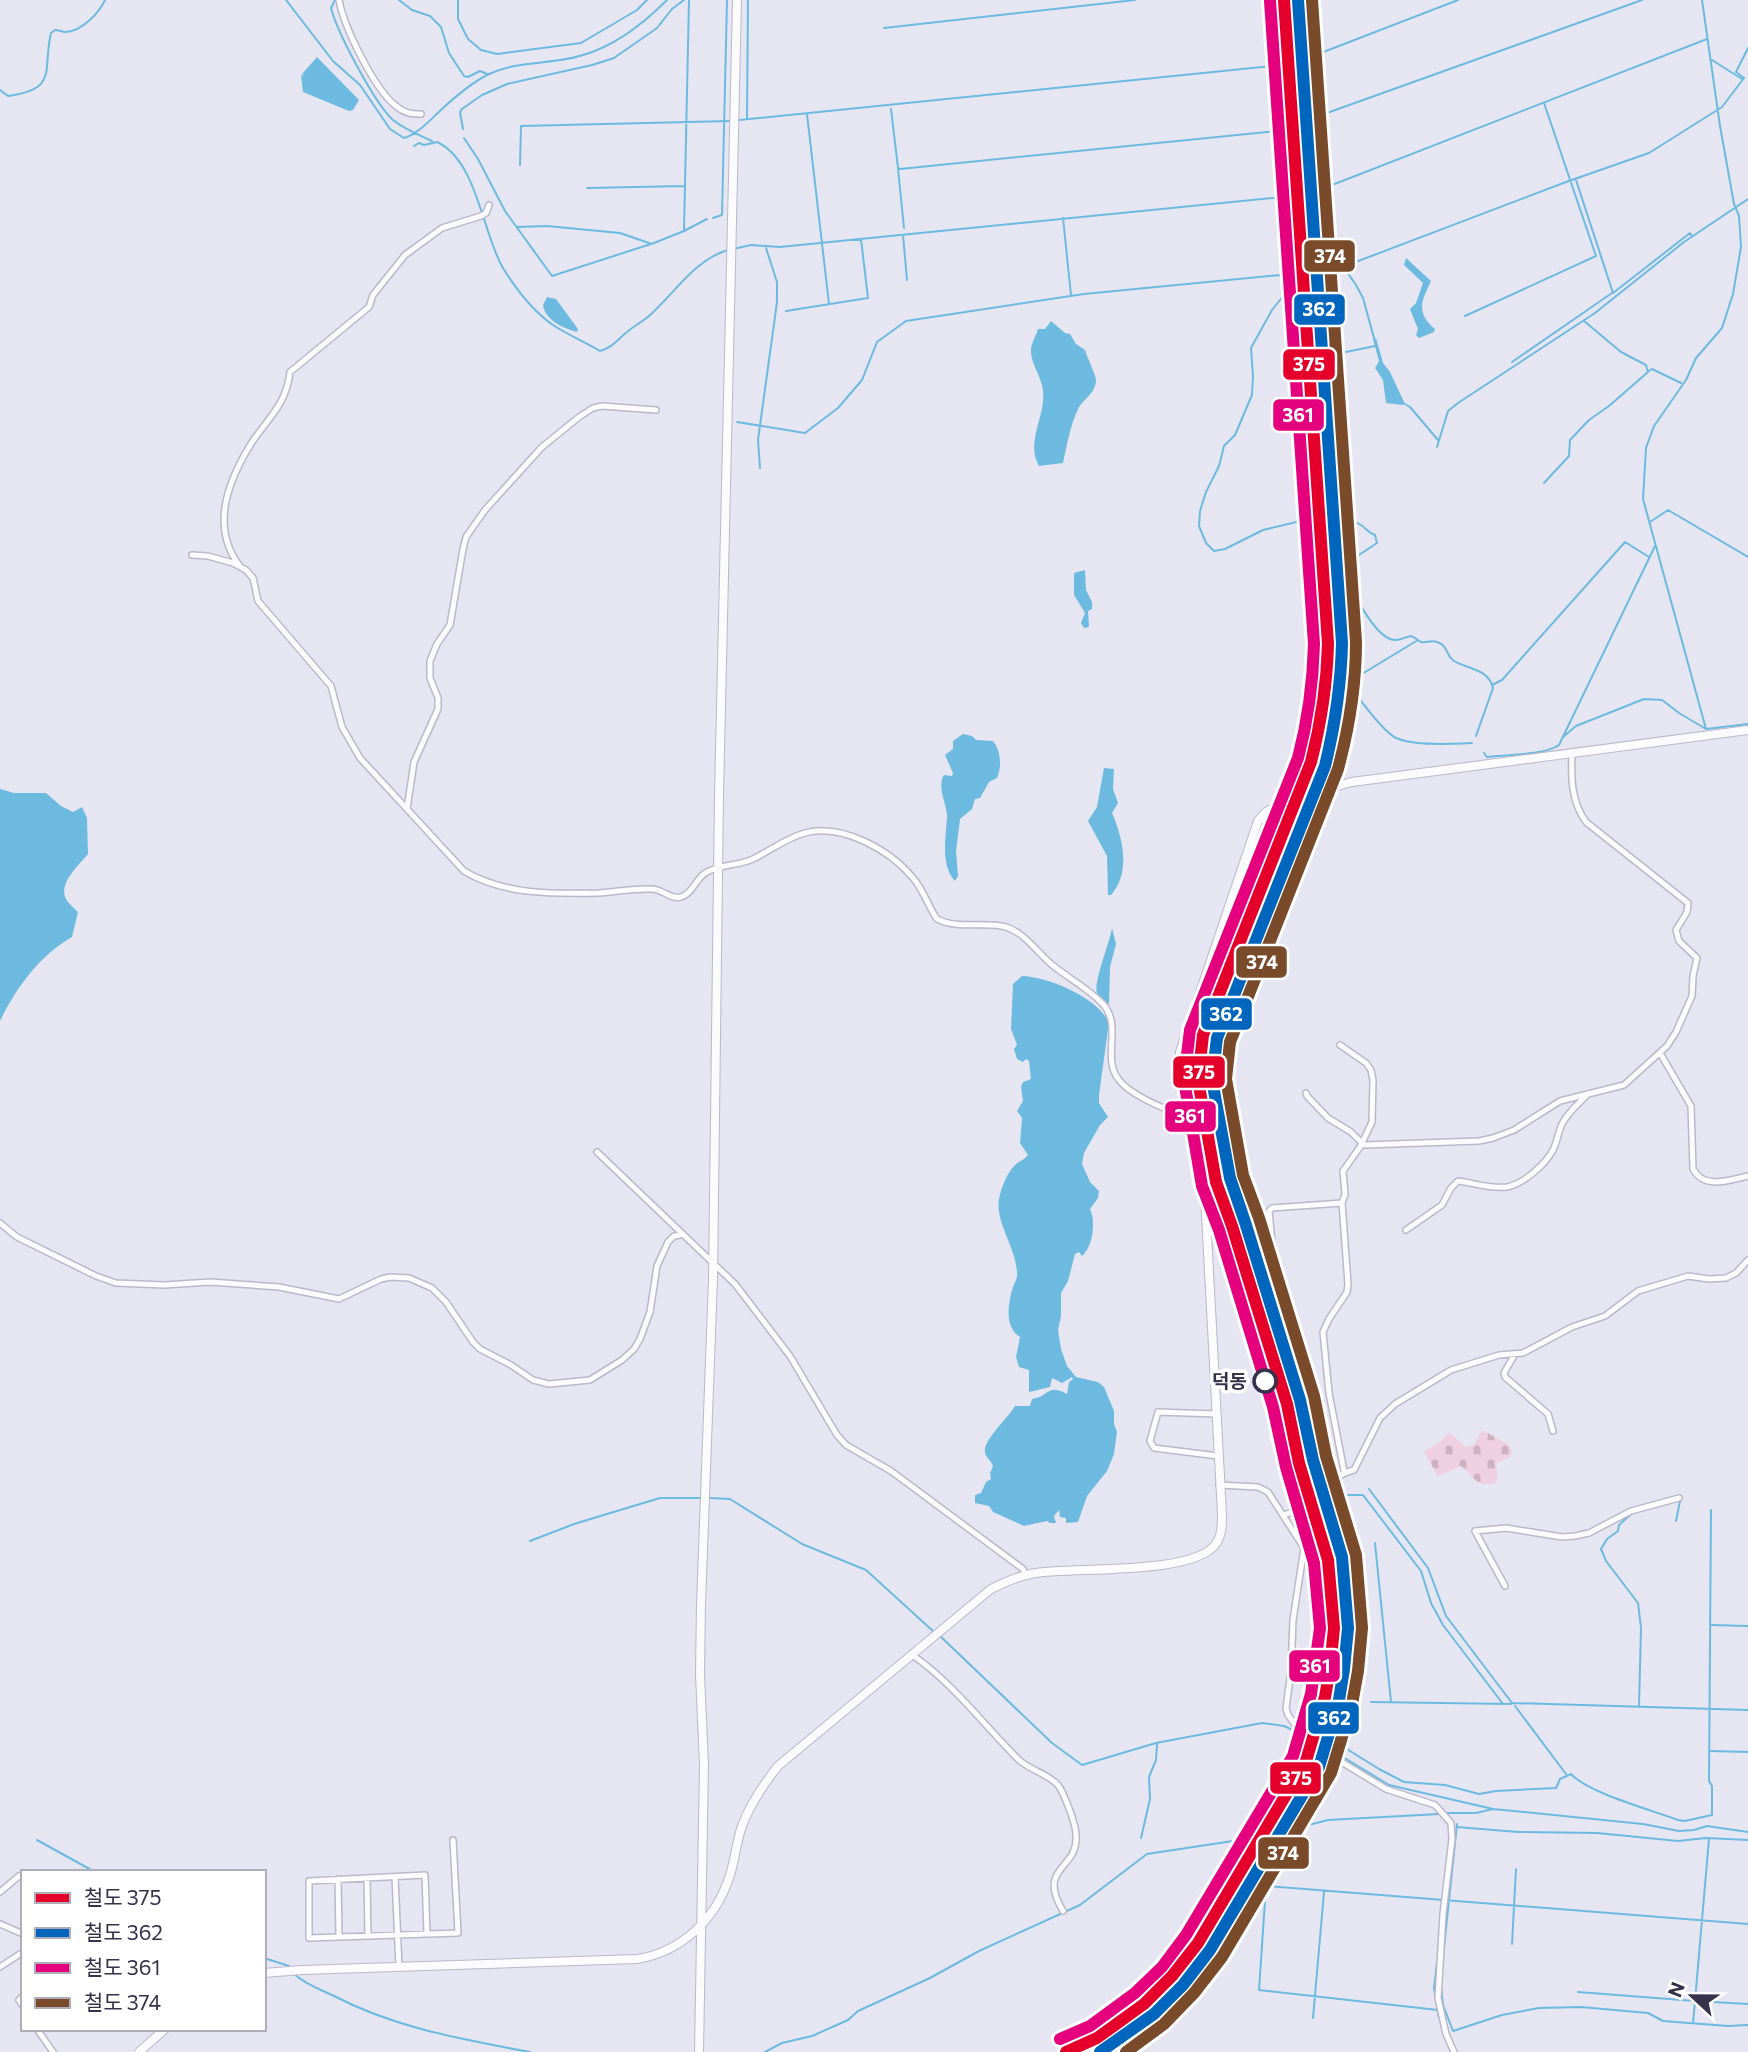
<svg xmlns="http://www.w3.org/2000/svg" width="1748" height="2052" font-family="Commissioner,'Noto Sans KR',sans-serif">
	<style>
		.cemetery { fill: url(#cemetery-stones) }
		.water { fill: #6dbae0 }
		.lines { fill: none; stroke-linecap: round; stroke-linejoin: round }
		.stream { stroke: #6dbae0; stroke-width: 2 }
		.minor-casing { stroke: #bbb8c9; stroke-width: 8 }
		.secondary-casing { stroke: #bbb8c9; stroke-width: 10 }
		.minor { stroke: #fbfbfd; stroke-width: 5 }
		.secondary { stroke: #fbfbfd; stroke-width: 8 }
		.rail { stroke: #cecdd3; stroke-width: 2 }
		.rail-1-casing { stroke: #fff; stroke-width: 18 }
		.rail-2-casing { stroke: #fff; stroke-width: 18 }
		.rail-3-casing { stroke: #fff; stroke-width: 18 }
		.rail-4-casing { stroke: #fff; stroke-width: 18 }
		.rail-1 { stroke: #e4002b; stroke-width: 12 }
		.rail-2 { stroke: #0065bd; stroke-width: 12 }
		.rail-3 { stroke: #e5007d; stroke-width: 12 }
		.rail-4 { stroke: #7a4b2a; stroke-width: 12 }
		.stop-dot { fill: #fff; stroke: #36324b; stroke-width: 3.5 }
		.labels { text-anchor: middle; stroke-width: 7; stroke-linejoin: round; paint-order: stroke }
		.stop-label { font-size: 19px; font-weight: bold; fill: #36324b; stroke: #fff; text-anchor: end }
		.line-badge { stroke: #fff; stroke-width: 2.5 }
		.badge-label { font-size: 19px; text-anchor: middle; font-weight: bold; fill: #fff }
	</style>
	<defs>
		<pattern id="cemetery-stones" width="16" height="16" patternUnits="userSpaceOnUse" patternTransform="scale(1.75)"><rect width="16" height="16" fill="#efcfe2"/><path d="M2 7V4a2 2 0 0 1 4 0v3zM10 15v-3a2 2 0 0 1 4 0v3z" fill="#ceb2c3"/></pattern>
	</defs>
	<rect width="100%" height="100%" fill="#e6e5f2"/>
	<path class="cemetery" d="M1482,1430l26,14 4,7 -2,6 -14,6 2,14 -3,6c-19,5 -21,-7 -34,-17l-23,10 -14,-24 17,-11 8,-9 17,15 8,-2z"/>
	<path class="water" d="M317,57l42,43 -6,10 -4,1 -46,-19 -2,-17 4,1 -3,-2z
		M1406,258l25,23c-9,19 -16,31 4,48l-1,3 -15,6 -3,-3 2,-6 -8,-20 6,-6 7,-20 -19,-18z
		M547,297l9,2 22,30 -1,3c-14,-4 -32,-12 -34,-27z
		M1051,321l14,12 5,1 6,10 9,6c2,7 11,25 11,31 -1,13 -13,18 -18,28 -8,17 -11,36 -15,54l-24,3c-14,-24 7,-50 4,-75 -1,-14 -13,-28 -12,-41 0,-7 5,-14 7,-21h7z
		M1376,338l7,25 7,9 14,30 -1,3 -17,-2 -3,-23 -8,-12 4,-7 -6,-22z
		M1085,570l1,20 6,12v7l-4,2 1,16 -5,1 -3,-5 4,-10 -11,-18v-22z
		M963,734l9,2 4,4 17,1c8,10 9,26 4,37l-8,4 -9,16 -5,1 -3,10 -12,10 -4,32 2,25 -3,5c-15,-16 -9,-45 -8,-63 1,-12 -11,-31 -3,-43l8,1 1,-3 -8,-18 8,-6v-8z
		M1104,768l10,1 -1,20 5,14 -6,10c11,25 19,60 -1,82h-3l-1,-39 -19,-35 9,-14z
		M0,789l14,4h32l15,13 12,6 9,-5 5,11 1,36c-9,11 -30,29 -22,45 2,4 8,9 12,13l-6,25c-32,18 -56,51 -72,84z
		M1112,928l4,16 -6,23 -1,37c-4,-2 -10,-7 -12,-11 -4,-10 13,-51 15,-65z
		M1022,976c27,1 74,21 87,46l-10,73v8l9,14 -8,8 -16,28 -2,11 8,18 9,9 -1,7 -8,11c6,12 3,38 -8,47l-3,-4 -4,2 -7,27 -7,12v23l-3,14 3,19 6,17 9,11 22,5 6,5 10,24v13l3,8 -3,22 -7,17 -20,25 -9,26 -12,1v-5l-6,-1 -1,-7 -5,6 2,7h-6l-3,-2 -23,5 -31,-14 -4,-6 -14,-3v-8l6,-2 5,-11 5,-3 -1,-6 3,-7c-2,-6 -8,-9 -8,-14 -2,-12 24,-35 30,-46h15l2,-7c17,-2 15,-16 35,-5l2,-12 4,-3 -1,-2 -10,6 -10,-5 -2,9 -21,5v-22l-10,-3 -3,-10 4,-20c-16,-10 -12,-34 -7,-50 2,-5 5,-9 4,-15 -1,-24 -22,-50 -18,-73 2,-11 8,-26 16,-34 5,-4 9,-5 13,-10l-8,-12 2,-25 -5,-7 6,-10 -2,-14 2,-5 8,-3 -2,-18 -3,-2 -3,3 -6,-3 -3,-10 3,-4 -6,-16 2,-45z"/>
	<g class="lines">
		<path class="stream" d="M286,0l47,61 27,24 30,44 14,9c14,-4 27,-19 38,-29 14,-13 29,-26 47,-35 29,-14 64,-9 94,-19 32,-9 61,-32 84,-55
			M335,0l-4,8c6,24 44,96 62,112 11,9 26,15 39,21
			M399,0l13,10 18,6 11,11 8,26 15,23 4,1 12,-6 7,3
			M458,0v19l10,20 13,11 16,4 84,-11 56,-33 10,-10
			M1290,0l13,190 44,82 9,13 7,13 11,40
			M1702,0l18,126 14,78 5,12 2,31 -8,47 -11,34 -26,30 -10,22 -32,46 -8,22 -3,51 63,230
			M884,28l251,-28
			M1313,56l145,-56
			M1712,60l30,19
			M0,90l8,6c51,-7 34,-25 43,-63l4,-3c4,0 7,2 11,2 16,-1 33,-19 39,-32
			M891,109l7,59 2,1 387,-39
			M807,114l22,190
			M747,119l1,-119
			M739,120l544,-55
			M1299,123l343,-123
			M463,129l-3,-17 2,-3 20,-14 25,-11 85,-19 22,-7 43,-30 15,-19 12,-9
			M464,138l14,21 27,52 47,65 102,-33 30,-12 23,-12
			M414,146l5,-3 5,2 13,-3c40,18 46,93 66,126 13,21 30,43 50,57 15,10 32,17 47,26 12,-3 18,-12 27,-19 7,-6 15,-10 22,-16 25,-22 45,-56 79,-66
			M520,165l1,-39 209,-5
			M898,169l6,59
			M1576,180l37,113 77,-60 2,3
			M587,188l97,-2
			M1314,192l393,-153
			M713,218l9,-3 5,-215
			M1063,218l8,77
			M517,227l30,-1 73,7 29,10
			M684,230l5,-230
			M903,235l4,45
			M733,249l18,-4 29,2 512,-51
			M1294,269l59,-6 213,-81 83,-29 73,-46 22,-29 -8,-6 12,-24
			M1308,270l6,85
			M1291,274l2,7 -10,11 1,3 -12,15 -21,38 2,28 -1,19 -17,40 -11,11 -5,20 -13,26 -6,19 -1,15 7,17 8,8 11,-2 38,-19 59,-14 5,5c10,-1 25,-2 34,4 6,4 6,7 14,10l2,8 -33,22c3,18 30,74 51,75 5,0 11,-3 16,-4 4,1 6,4 10,6 5,1 10,-2 16,0 11,3 9,14 17,19 14,8 35,8 39,27l-17,48
			M786,311l82,-13 -7,-59
			M1465,316l131,-60 -52,-153
			M1336,354l39,-8
			M1314,360l11,139
			M1512,362l100,-69
			M1649,371l3,-2 29,14
			M1403,403l7,4 28,33
			M737,422l68,11 33,-25 24,-28 15,-38 29,-21 178,-27 207,-20 5,-15 -17,-259
			M1437,447l11,-36 10,-8 137,-90 89,-71 64,-43
			M760,468l-2,-28 19,-138v-20l-11,-34
			M1544,483l25,-27 1,-16 19,-20 20,-14 39,-34 -2,-7 -25,-13 -37,-31
			M1650,522l18,-12 80,47
			M1418,640l-66,40v9c9,12 31,43 44,49 18,8 56,6 76,5
			M1492,685l10,-5 123,-138 24,15
			M1563,737l13,-11 68,-27 18,1 17,13 27,16 42,-5
			M1484,753l3,4c18,-2 58,-2 72,-12l96,-199
			M1369,1489l59,79 18,48 66,87 236,7
			M709,1498l21,1 72,45 64,26 68,62
			M1324,1512l1,-3 23,-14h15l58,76 10,32 12,22 60,79
			M1631,1514l-12,11 -1,6 -11,8 -6,10 5,12 32,42 3,25 -2,78
			M1676,1521l4,-20h-4
			M1293,1524l22,5 13,59 2,38 12,1 -7,58 -13,47 4,4 53,33 25,13 41,3 34,9 17,-3 60,-3 4,-9 11,-5c17,19 81,36 107,46l7,1 27,-6v-29l-3,-5 2,-271
			M530,1541l44,-17 86,-26h40
			M1375,1543l16,159
			M1712,1625l36,1
			M939,1635l113,108 30,22 74,-22 106,-20 22,3 15,7
			M1371,1702l140,2
			M1515,1706l51,68
			M1305,1734l84,51 104,24
			M1711,1751l37,1
			M1444,1813h32l17,-4 150,15 36,7 15,-1 13,-4 41,6
			M1457,1827l61,5 79,1 81,8 28,-3 42,2
			M1141,1838l9,-39 -1,-22 7,-17 1,-16
			M1709,1839l-14,162 53,3
			M37,1840l58,32
			M1266,1886l-7,104 179,20
			M1234,1898l8,-14 506,40
			M1439,1939l1,-12
			M1512,1944l4,-75
			M264,1958l25,8
			M1437,1962l-3,26 5,30
			M1442,1967l15,-143
			M294,1974c11,10 25,15 38,21 63,33 129,44 198,57
			M1441,1986l2,19 10,26 49,-16 37,-7 42,-1 67,6 15,8 65,5 20,-1
			M1578,1992l117,9 -2,22
			M1313,2018l11,-126
			M765,2052l17,-9 30,-7 36,-16 10,-9 72,-33 49,-27 101,-46 67,-51 119,-18 62,-16 111,-6"/>
		<g class="minor-casing">
			<path id="minor" d="M339,0c5,27 35,89 57,106 8,7 15,8 25,8
				M192,555l16,1 25,7 13,7 7,8 5,23 73,85 11,41 18,31 104,113c40,24 90,23 135,22 17,-1 35,-5 53,-4 10,0 19,11 29,8 12,-3 15,-20 26,-25 14,-8 31,-6 46,-13 17,-8 33,-21 52,-26 37,-10 85,17 108,45 10,11 15,28 24,41 22,11 46,2 69,8 19,6 31,25 45,37 17,14 37,24 52,40 20,22 -2,54 16,76 13,17 50,30 70,39
				M239,565c-28,-38 -12,-81 10,-118 17,-28 37,-40 41,-75l79,-65 4,-12 32,-40 37,-27 39,-12 5,-3 3,-8
				M407,809l7,-47 24,-53v-11l-8,-20v-17l7,-17 13,-19 13,-76 3,-12 19,-27 57,-63 37,-30 14,-9 9,-2 54,4
				M1340,1045l26,18 5,7 2,10 -1,42 -12,25 -17,24 2,23 -3,9
				M1660,1053l31,53 2,63c11,21 37,11 55,7
				M1306,1093l1,3 21,22 23,14 13,13 115,-4 14,-3 21,-8 46,-29 64,-16 43,-39 9,-14 16,-36 1,-20 4,-18 -18,-17 -3,-11 11,-18 1,-9 -102,-81c-15,-21 -15,-44 -14,-68
				M597,1152l138,132 55,72 47,79 9,10 45,26 132,98 3,6
				M0,1223l17,14 79,39 20,7 48,2 46,-3 69,5 60,12 42,-20 9,-2 19,1 23,10 14,14 27,40 7,7 31,16 22,15 16,4 41,-4 32,-20 12,-11 6,-10 10,-27 7,-46 11,-24 6,-6 6,-1
				M1406,1230l36,-25 9,-17 7,-7c16,2 32,8 49,6 16,-3 38,-22 46,-37 4,-8 5,-17 9,-26 6,-12 16,-20 25,-29
				M1276,1285l-7,-74 3,-3 70,-5 6,81 -1,8 -18,27 -6,13 6,61 15,78
				M1515,1354l-11,19 1,4 43,37 5,17
				M1216,1414l-58,-2 -8,29 4,7 64,8
				M1219,1485l39,2 10,5 36,56 -11,72 -2,51 -5,37 2,7 19,26 79,48 49,16 16,18 1,16 -9,75 -5,84 8,36 8,18
				M1283,1515c9,-3 18,-4 26,-11 17,-12 23,-29 45,-34l26,-52 15,-14 56,-34 48,-15 24,-2 49,-26 33,-11 33,-25 50,-15 21,3 17,-1 10,-5 12,-13
				M1505,1586l-30,-55 31,-3 56,9 13,-1 14,-3 42,-22 48,-13
				M911,1654c42,29 71,69 107,105 11,11 29,14 40,26 6,8 18,39 18,50 3,35 -40,31 -13,76
				M395,1877l4,90
				M367,1878l1,58
				M338,1879l1,58
				M0,1892l19,-16 4,-1
				M0,1924l23,10
				M427,1934l-2,-59 -116,6v57l149,-5 -5,-93
				M0,1967l23,-15
				M23,1996l-4,4 4,6
				M37,2029l16,23"/>
		</g>
		<g class="secondary-casing">
			<path id="secondary" d="M264,1973l38,-3 335,-11c44,-7 78,-39 92,-81 6,-17 7,-35 13,-52 8,-22 21,-41 36,-60l213,-177c14,-7 29,-14 45,-16 40,-6 155,2 179,-28 7,-9 7,-20 7,-31l-18,-336 -24,-100v-26l78,-231 8,-9 18,-11 68,-19 396,-52
				M139,2052l26,-23
				M699,2052l5,-287 -4,-91 1,-69 12,-326 6,-484 18,-795"/>
		</g>
		<use href="#minor" class="minor"/>
		<use href="#secondary" class="secondary"/>
		<path class="rail" d="M1220,1192l47,176 32,95"/>
		<g class="rail-1-casing">
			<path id="rail-1" d="M1066,2052l31,-14 47,-34 28,-28 26,-33 108,-182 19,-64 5,-29 4,-40 -6,-68 -29,-97 -12,-59 -55,-178 -16,-44 -18,-102 5,-45 108,-273c10,-39 16,-78 17,-118l-44,-644"/>
		</g>
		<g class="rail-2-casing">
			<path id="rail-2" d="M1100,2052l54,-38 29,-29 27,-35 109,-183 20,-67 5,-31 4,-41 -6,-71 -29,-97 -13,-60 -55,-178 -15,-44 -18,-98 5,-42 108,-272c10,-41 16,-81 17,-123l-44,-643"/>
		</g>
		<g class="rail-3-casing">
			<path id="rail-3" d="M1060,2039l30,-13 45,-33 27,-26 24,-32 107,-179 18,-62 9,-66 -6,-65 -28,-96 -13,-60 -54,-177 -17,-44 -18,-106 6,-50 108,-272c10,-38 15,-75 16,-114l-44,-643"/>
		</g>
		<g class="rail-4-casing">
			<path id="rail-4" d="M1126,2052l38,-28 30,-31 28,-36 109,-184 21,-69 6,-33 4,-43 -6,-73 -30,-99 -12,-60 -55,-178 -16,-43 -17,-96 4,-37 108,-273c11,-41 18,-84 18,-127l-44,-642"/>
		</g>
		<use href="#rail-1" class="rail-1"/>
		<use href="#rail-2" class="rail-2"/>
		<use href="#rail-3" class="rail-3"/>
		<use href="#rail-4" class="rail-4"/>
	</g>
	<circle class="stop-dot" cx="1265" cy="1381" r="11"/>
	<g class="labels">
		<g class="stop-label">
			<text x="1247" y="1388">덕동</text>
		</g>
	</g>
	<g class="line-badge">
		<rect x="1303" y="239" width="53" height="34" rx="7" fill="#7a4b2a"/>
		<rect x="1293" y="293" width="53" height="33" rx="7" fill="#0065bd"/>
		<rect x="1282" y="348" width="54" height="33" rx="7" fill="#e4002b"/>
		<rect x="1272" y="398" width="53" height="34" rx="7" fill="#e5007d"/>
		<rect x="1235" y="945" width="53" height="34" rx="7" fill="#7a4b2a"/>
		<rect x="1200" y="997" width="53" height="34" rx="7" fill="#0065bd"/>
		<rect x="1172" y="1055" width="54" height="34" rx="7" fill="#e4002b"/>
		<rect x="1164" y="1100" width="53" height="33" rx="7" fill="#e5007d"/>
		<rect x="1288" y="1649" width="53" height="34" rx="7" fill="#e5007d"/>
		<rect x="1307" y="1701" width="53" height="34" rx="7" fill="#0065bd"/>
		<rect x="1269" y="1761" width="53" height="34" rx="7" fill="#e4002b"/>
		<rect x="1257" y="1836" width="53" height="34" rx="7" fill="#7a4b2a"/>
	</g>
	<g class="badge-label">
		<text x="1330" y="263">374</text>
		<text x="1319" y="316">362</text>
		<text x="1309" y="371">375</text>
		<text x="1298" y="422">361</text>
		<text x="1262" y="969">374</text>
		<text x="1226" y="1021">362</text>
		<text x="1199" y="1079">375</text>
		<text x="1190" y="1123">361</text>
		<text x="1315" y="1673">361</text>
		<text x="1334" y="1725">362</text>
		<text x="1296" y="1785">375</text>
		<text x="1283" y="1860">374</text>
	</g>
	<rect x="21" y="1870" width="245" height="161" fill="#ffffff" stroke="#afadb7" stroke-width="2"/>
	<rect x="35" y="1893" width="35" height="10" fill="#e4002b" stroke="#afadb7" stroke-width="2"/>
	<text x="84" y="1905" font-size="21" fill="#36324b">철도 375</text>
	<rect x="35" y="1928" width="35" height="10" fill="#0065bd" stroke="#afadb7" stroke-width="2"/>
	<text x="84" y="1940" font-size="21" fill="#36324b">철도 362</text>
	<rect x="35" y="1963" width="35" height="10" fill="#e5007d" stroke="#afadb7" stroke-width="2"/>
	<text x="84" y="1975" font-size="21" fill="#36324b">철도 361</text>
	<rect x="35" y="1998" width="35" height="10" fill="#7a4b2a" stroke="#afadb7" stroke-width="2"/>
	<text x="84" y="2010" font-size="21" fill="#36324b">철도 374</text>
	<g transform="translate(1692 1996) rotate(292)" stroke="#ffffff" stroke-width="5" paint-order="stroke">
	<path d="M0-5L12 26L0 18L-12 26Z" fill="#36324b"/>
	<text y="-10" font-size="19" font-weight="bold" text-anchor="middle" fill="#36324b">N</text>
	</g>
</svg>
